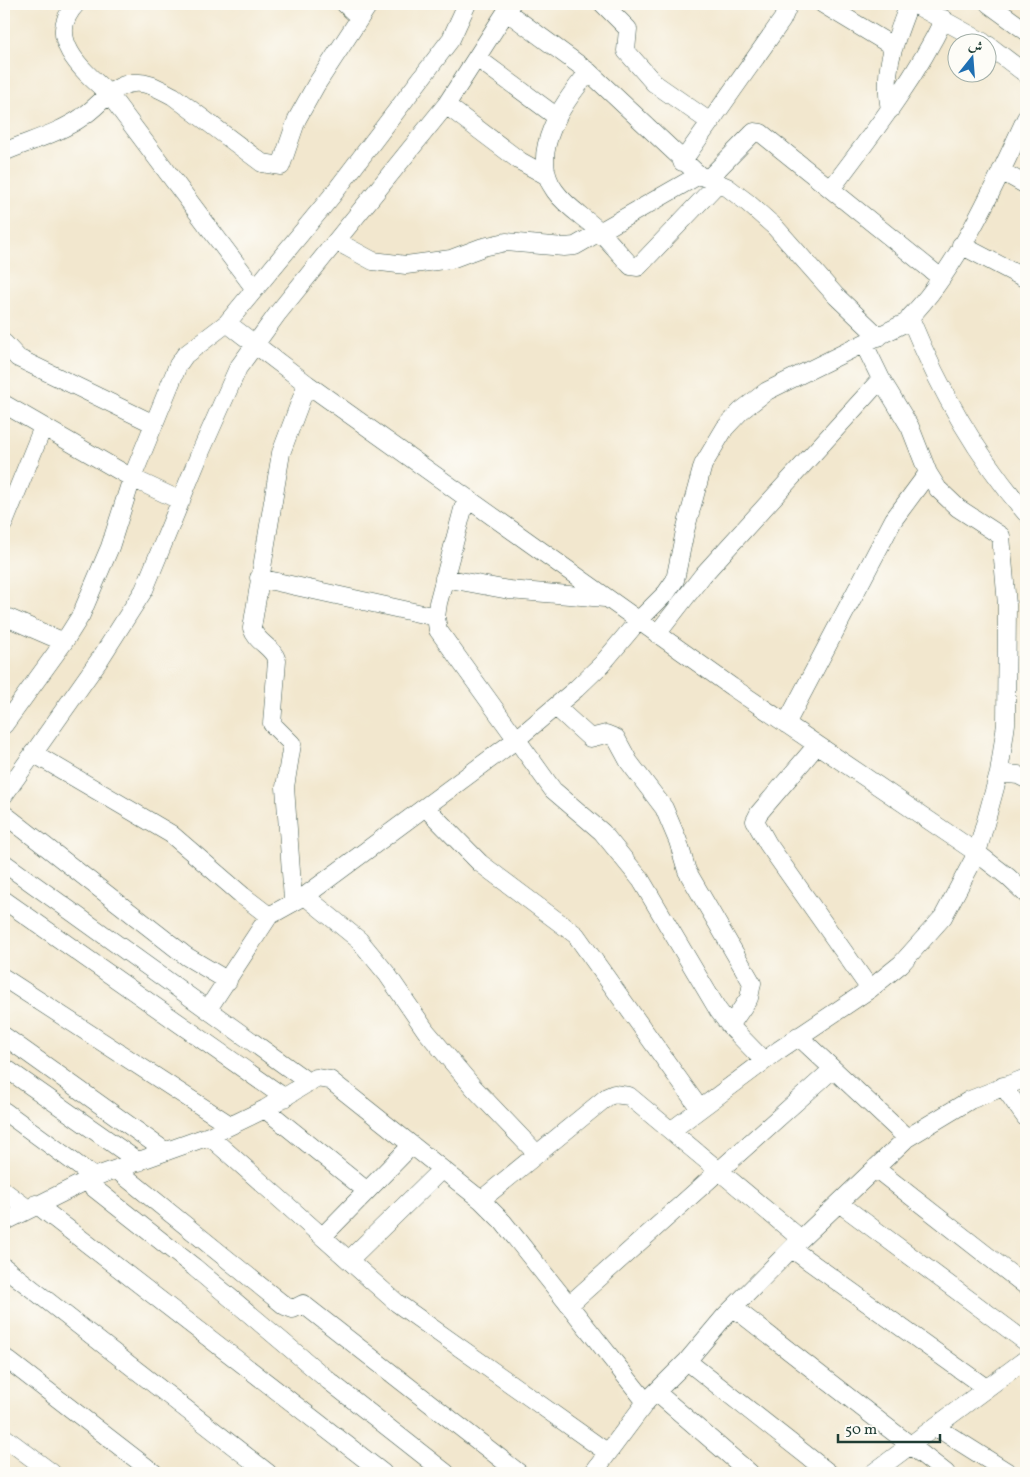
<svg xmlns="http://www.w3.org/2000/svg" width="1030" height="1477" font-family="Vollkorn,Amiri,serif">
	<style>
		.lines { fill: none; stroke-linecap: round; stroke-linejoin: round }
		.minor-casing { stroke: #3f564b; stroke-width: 19 }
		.minor { stroke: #fff; stroke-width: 18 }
	</style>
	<rect width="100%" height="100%" fill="#fdfcf7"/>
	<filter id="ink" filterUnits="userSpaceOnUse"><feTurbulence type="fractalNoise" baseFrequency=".02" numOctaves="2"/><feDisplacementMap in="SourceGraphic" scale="10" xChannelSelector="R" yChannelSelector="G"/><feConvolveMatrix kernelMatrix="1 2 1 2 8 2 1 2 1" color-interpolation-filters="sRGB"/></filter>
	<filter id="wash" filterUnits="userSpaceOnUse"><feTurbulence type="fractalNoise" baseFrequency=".0096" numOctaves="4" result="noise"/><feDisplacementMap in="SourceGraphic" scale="20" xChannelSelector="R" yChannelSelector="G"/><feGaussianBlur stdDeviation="1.12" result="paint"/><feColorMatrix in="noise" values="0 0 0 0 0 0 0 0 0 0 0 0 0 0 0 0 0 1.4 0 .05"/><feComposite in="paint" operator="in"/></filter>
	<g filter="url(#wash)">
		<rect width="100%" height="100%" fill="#f2e7ce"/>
	</g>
	<g filter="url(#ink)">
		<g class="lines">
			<g class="minor-casing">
				<path id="minor" d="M76,4c-32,34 7,67 32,89l147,196
					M345,4l14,13
					M603,4l25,25 -2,22 28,32 56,39
					M823,4l71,43
					M914,4l69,38
					M989,4l37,27
					M507,12l82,60 110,103 28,12 21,16 27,24 61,69 43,41
					M988,45l38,29
					M477,58l80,59
					M589,72c-25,29 -62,81 -34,119 12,17 31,27 45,41 11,11 21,23 31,34l7,1 80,-84
					M446,105l74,56 27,15
					M890,110c-8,-42 5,-68 19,-106
					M4,152c25,-11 56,-19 78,-35 18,-11 28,-31 51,-34 14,-2 28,7 40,13l89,67 19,3 16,-47 19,-34 53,-81
					M682,162l100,-142 7,-16
					M1001,171l25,14
					M708,179l46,-47 7,1 180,145
					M831,189c41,-55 83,-108 113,-170
					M336,241l37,20 33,4 45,-6 32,-12 23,-5 58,5 11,-1 124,-71
					M961,245l65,34
					M911,320c29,71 65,135 115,193
					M227,323l80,61 425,303 245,166 31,24 18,17
					M4,343l14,15 136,66
					M4,404l128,74 49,23
					M466,498l-28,105 -2,14 2,13 115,160 49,42 39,48 77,130 12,16 34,35
					M4,523l39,-96
					M259,578l177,39
					M444,578l65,12 96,8
					M4,616l60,26
					M657,634l46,-59 178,-196
					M556,707l34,31 16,-4 10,4 13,24 35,46 14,33 9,30 65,112 -3,15 -19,28
					M786,724l108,-205 34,-46
					M4,725l60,-83 17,-27 29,-68 22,-69 46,-113 7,-10 42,-32 104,-126 120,-158 16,-35
					M817,745l-58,68 -4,8 13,23 102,145
					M33,753l138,81 72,62 26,20
					M999,773l19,2 8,4
					M4,795l96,-136 44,-69 57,-139 37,-83 40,-55 168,-208 65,-101
					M426,808l54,55 96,72 124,174
					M4,814l182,142 42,25
					M4,863l304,219
					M305,896l54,44 28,34 39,57 48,57 63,66
					M4,900l281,198
					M293,900l-8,-113 7,-43 -20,-20 5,-63c-4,-15 -21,-18 -25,-33l29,-175 26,-69
					M4,978l226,147
					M208,1009l61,-93 36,-20 212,-157 59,-50 26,-25 36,-43 28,-28 9,-13 10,-49 18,-66 22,-37 16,-17 26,-20 144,-71 -1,-3c48,-49 87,-136 116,-199
					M4,1036l161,115
					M798,1036l109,102
					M4,1067l135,95
					M1003,1086l23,32
					M265,1109l102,82
					M4,1111l90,66
					M672,1130l107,-80 91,-61 31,-25 42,-47 34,-64 22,-80 7,-49 1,-119 -6,-69 -43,-28 -20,-19 -10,-16 -18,-46 -29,-48 -17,-35
					M209,1136l188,167 211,150
					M875,1168l151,118
					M117,1170l168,136 8,3 10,-5 216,169
					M85,1181l109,86 135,114 117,92
					M4,1191l24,18
					M481,1200l126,-103 7,-3 15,2 172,143
					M839,1203l187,139
					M36,1204l347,269
					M4,1222l90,-45 115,-41 56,-27 51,-31 14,2 151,120 22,22 143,180
					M323,1236l89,-91
					M792,1249l194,139
					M350,1259l92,-90
					M4,1267l264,206
					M570,1304l263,-235
					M734,1308l212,165
					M4,1357l150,116
					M687,1361l142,112
					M656,1392l94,81
					M936,1427l73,46
					M4,1437l48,36
					M593,1473l53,-71 41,-41 38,-45 76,-77 106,-101 63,-38 56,-22
					M873,1473l153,-114"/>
			</g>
			<use href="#minor" class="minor"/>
		</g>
	</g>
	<rect width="1030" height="1477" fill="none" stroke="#fdfcf7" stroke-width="20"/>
	<g transform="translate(972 58) rotate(17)"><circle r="24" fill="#fdfcf7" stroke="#a4b0a9"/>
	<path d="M0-4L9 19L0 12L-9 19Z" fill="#1f6fb2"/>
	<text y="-8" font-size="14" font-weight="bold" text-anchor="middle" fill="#1f3d34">ش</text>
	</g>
	<path d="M838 1434v8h102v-8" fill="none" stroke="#1f3d34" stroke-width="2.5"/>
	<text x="845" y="1434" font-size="15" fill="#1f3d34" stroke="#fdfcf7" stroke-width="4" paint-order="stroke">50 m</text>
</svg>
